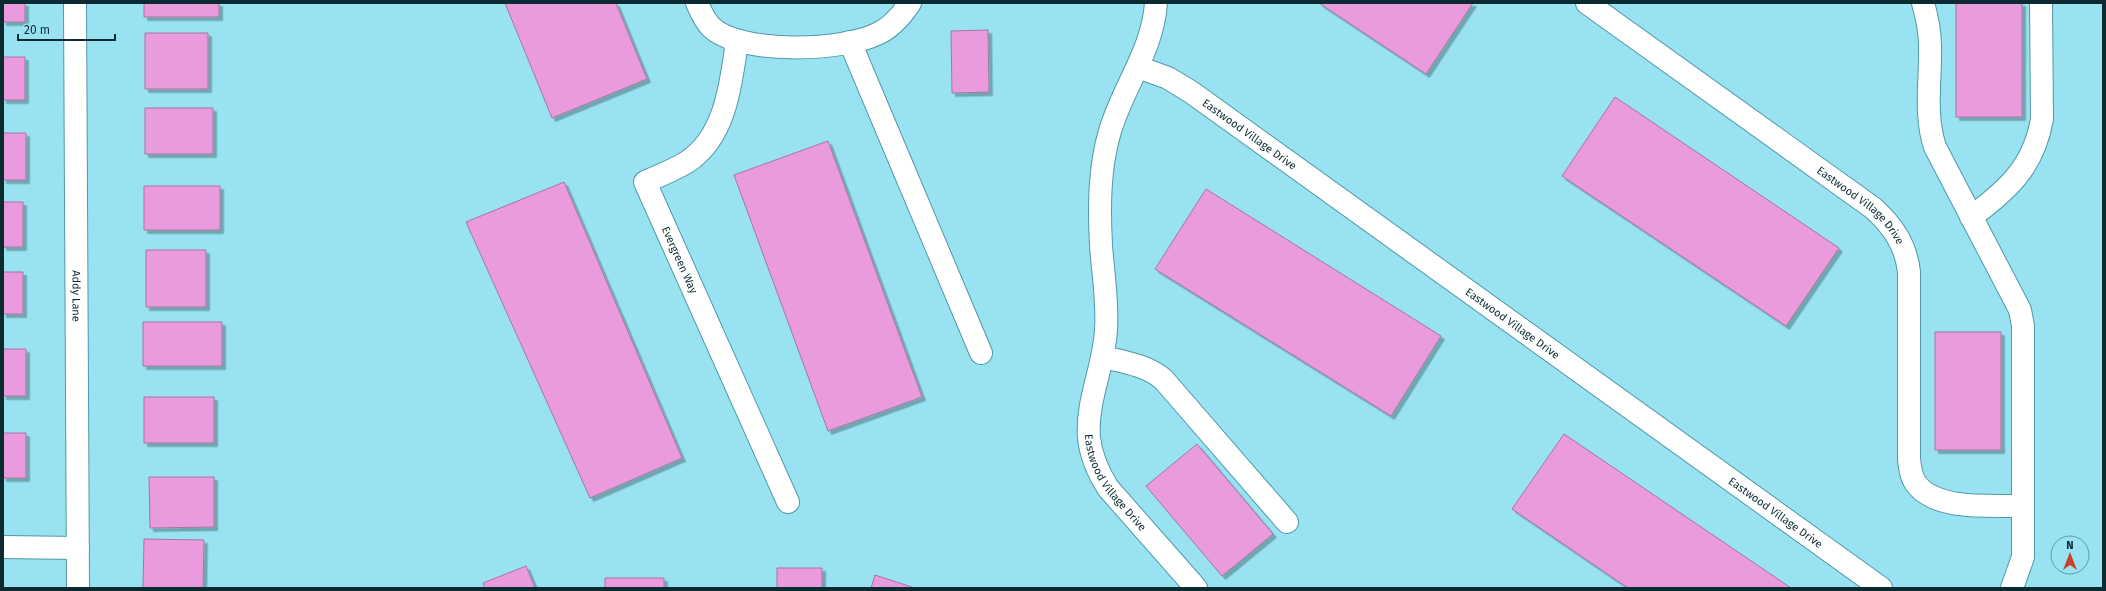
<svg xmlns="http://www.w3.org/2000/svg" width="2106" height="591" font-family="'Fira Sans',sans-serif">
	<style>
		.building { fill: #ea9bdd; stroke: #a5779d; filter: url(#shadow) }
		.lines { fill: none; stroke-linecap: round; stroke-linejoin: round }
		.minor-casing { stroke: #4f99a8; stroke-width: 24 }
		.minor { stroke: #fff; stroke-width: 22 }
		.labels { text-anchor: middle; stroke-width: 3.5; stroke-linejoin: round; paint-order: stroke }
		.street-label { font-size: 11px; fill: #0b2b31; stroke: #98e2f2 }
	</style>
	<defs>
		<filter id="shadow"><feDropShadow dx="3.5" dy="3.5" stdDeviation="0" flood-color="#0004"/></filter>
	</defs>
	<rect width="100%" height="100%" fill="#98e2f2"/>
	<path class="building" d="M3,3h22v19h-22z
		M144,3h75v14h-75z
		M505,3h111l31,76 -95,39z
		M1319,3h154l-47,71z
		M1956,3h66v114h-66z
		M988,30l1,62 -37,1 -1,-62z
		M145,33h63v56h-63z
		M3,57h22v43h-22z
		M1615,97l224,151 -53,78 -224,-150z
		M145,108h68v46h-68z
		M3,133h23v47h-23z
		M828,141l94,256 -94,34 -94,-256z
		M564,182l118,276 -92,40 -124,-276z
		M144,186h76v44h-76z
		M1206,189l235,147 -50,80 -236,-147z
		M3,202h20v45h-20z
		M146,250h60v57h-60z
		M3,272h20v42h-20z
		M143,322h79v44h-79z
		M1935,332h66v118h-66z
		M3,349h23v47h-23z
		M144,397h70v46h-70z
		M3,433h23v45h-23z
		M1564,434l227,154h-163l-116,-79z
		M1197,444l76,90 -51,42 -76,-90z
		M149,477h65v50l-64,1z
		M144,539l60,1 -1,48h-60z
		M526,566l9,22h-50l-2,-5z
		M777,568h45v20h-45z
		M875,575l40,13h-44z
		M605,578h59v10h-59z"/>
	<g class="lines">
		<g class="minor-casing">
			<g id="minor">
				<path id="s1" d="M75,3l3,585"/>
				<path d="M697,3c3,7 8,18 14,24 29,28 132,24 166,7 14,-6 25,-19 33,-31"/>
				<path id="s2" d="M1156,3c-3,47 -33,84 -46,128 -11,37 -11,77 -9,114 2,29 7,57 5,85 -2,37 -20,71 -17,108 2,19 9,34 19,50l88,100"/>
				<path id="s3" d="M1587,3l286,205c20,18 33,37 36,64v187c1,9 2,19 8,26 21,26 75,20 105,21"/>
				<path d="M1923,3c4,14 7,28 7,43 1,34 -6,68 5,101l85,163 3,16v231l-11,31"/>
				<path id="s4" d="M737,41c-6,42 -11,96 -50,121 -13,8 -28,14 -42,20l143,320"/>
				<path d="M850,42l131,311"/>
				<path id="s5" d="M1138,67l30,11 23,14 690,496"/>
				<path d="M1971,217c37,-27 63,-51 71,-98l-1,-116"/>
				<path d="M1103,357c21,5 43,8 60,22l124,143"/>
				<path d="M3,547l75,1"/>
			</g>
		</g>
		<use href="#minor" class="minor"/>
	</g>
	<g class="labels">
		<g class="street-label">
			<text dy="4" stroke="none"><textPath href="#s5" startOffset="131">Eastwood Village Drive</textPath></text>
			<text dy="4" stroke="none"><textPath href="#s3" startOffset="341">Eastwood Village Drive</textPath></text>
			<text dy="4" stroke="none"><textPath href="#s4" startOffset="267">Evergreen Way</textPath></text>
			<text dy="4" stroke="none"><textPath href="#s1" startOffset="293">Addy Lane</textPath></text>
			<text dy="4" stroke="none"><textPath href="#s5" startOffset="455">Eastwood Village Drive</textPath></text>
			<text dy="4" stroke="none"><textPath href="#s2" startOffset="499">Eastwood Village Drive</textPath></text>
			<text dy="4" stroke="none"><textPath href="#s5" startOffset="779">Eastwood Village Drive</textPath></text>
		</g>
	</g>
	<rect width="2106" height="591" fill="none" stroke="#0b2b31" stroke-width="8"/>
	<g transform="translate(2070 555)"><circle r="19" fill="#98e2f2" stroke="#6099a5"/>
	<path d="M0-3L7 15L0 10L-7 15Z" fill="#cc4127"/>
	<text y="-6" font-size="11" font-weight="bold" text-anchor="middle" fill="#0b2b31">N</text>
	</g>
	<path d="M18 34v6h97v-6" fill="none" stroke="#0b2b31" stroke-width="2"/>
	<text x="24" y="34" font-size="12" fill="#0b2b31" stroke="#98e2f2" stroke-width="3" paint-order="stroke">20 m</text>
</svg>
